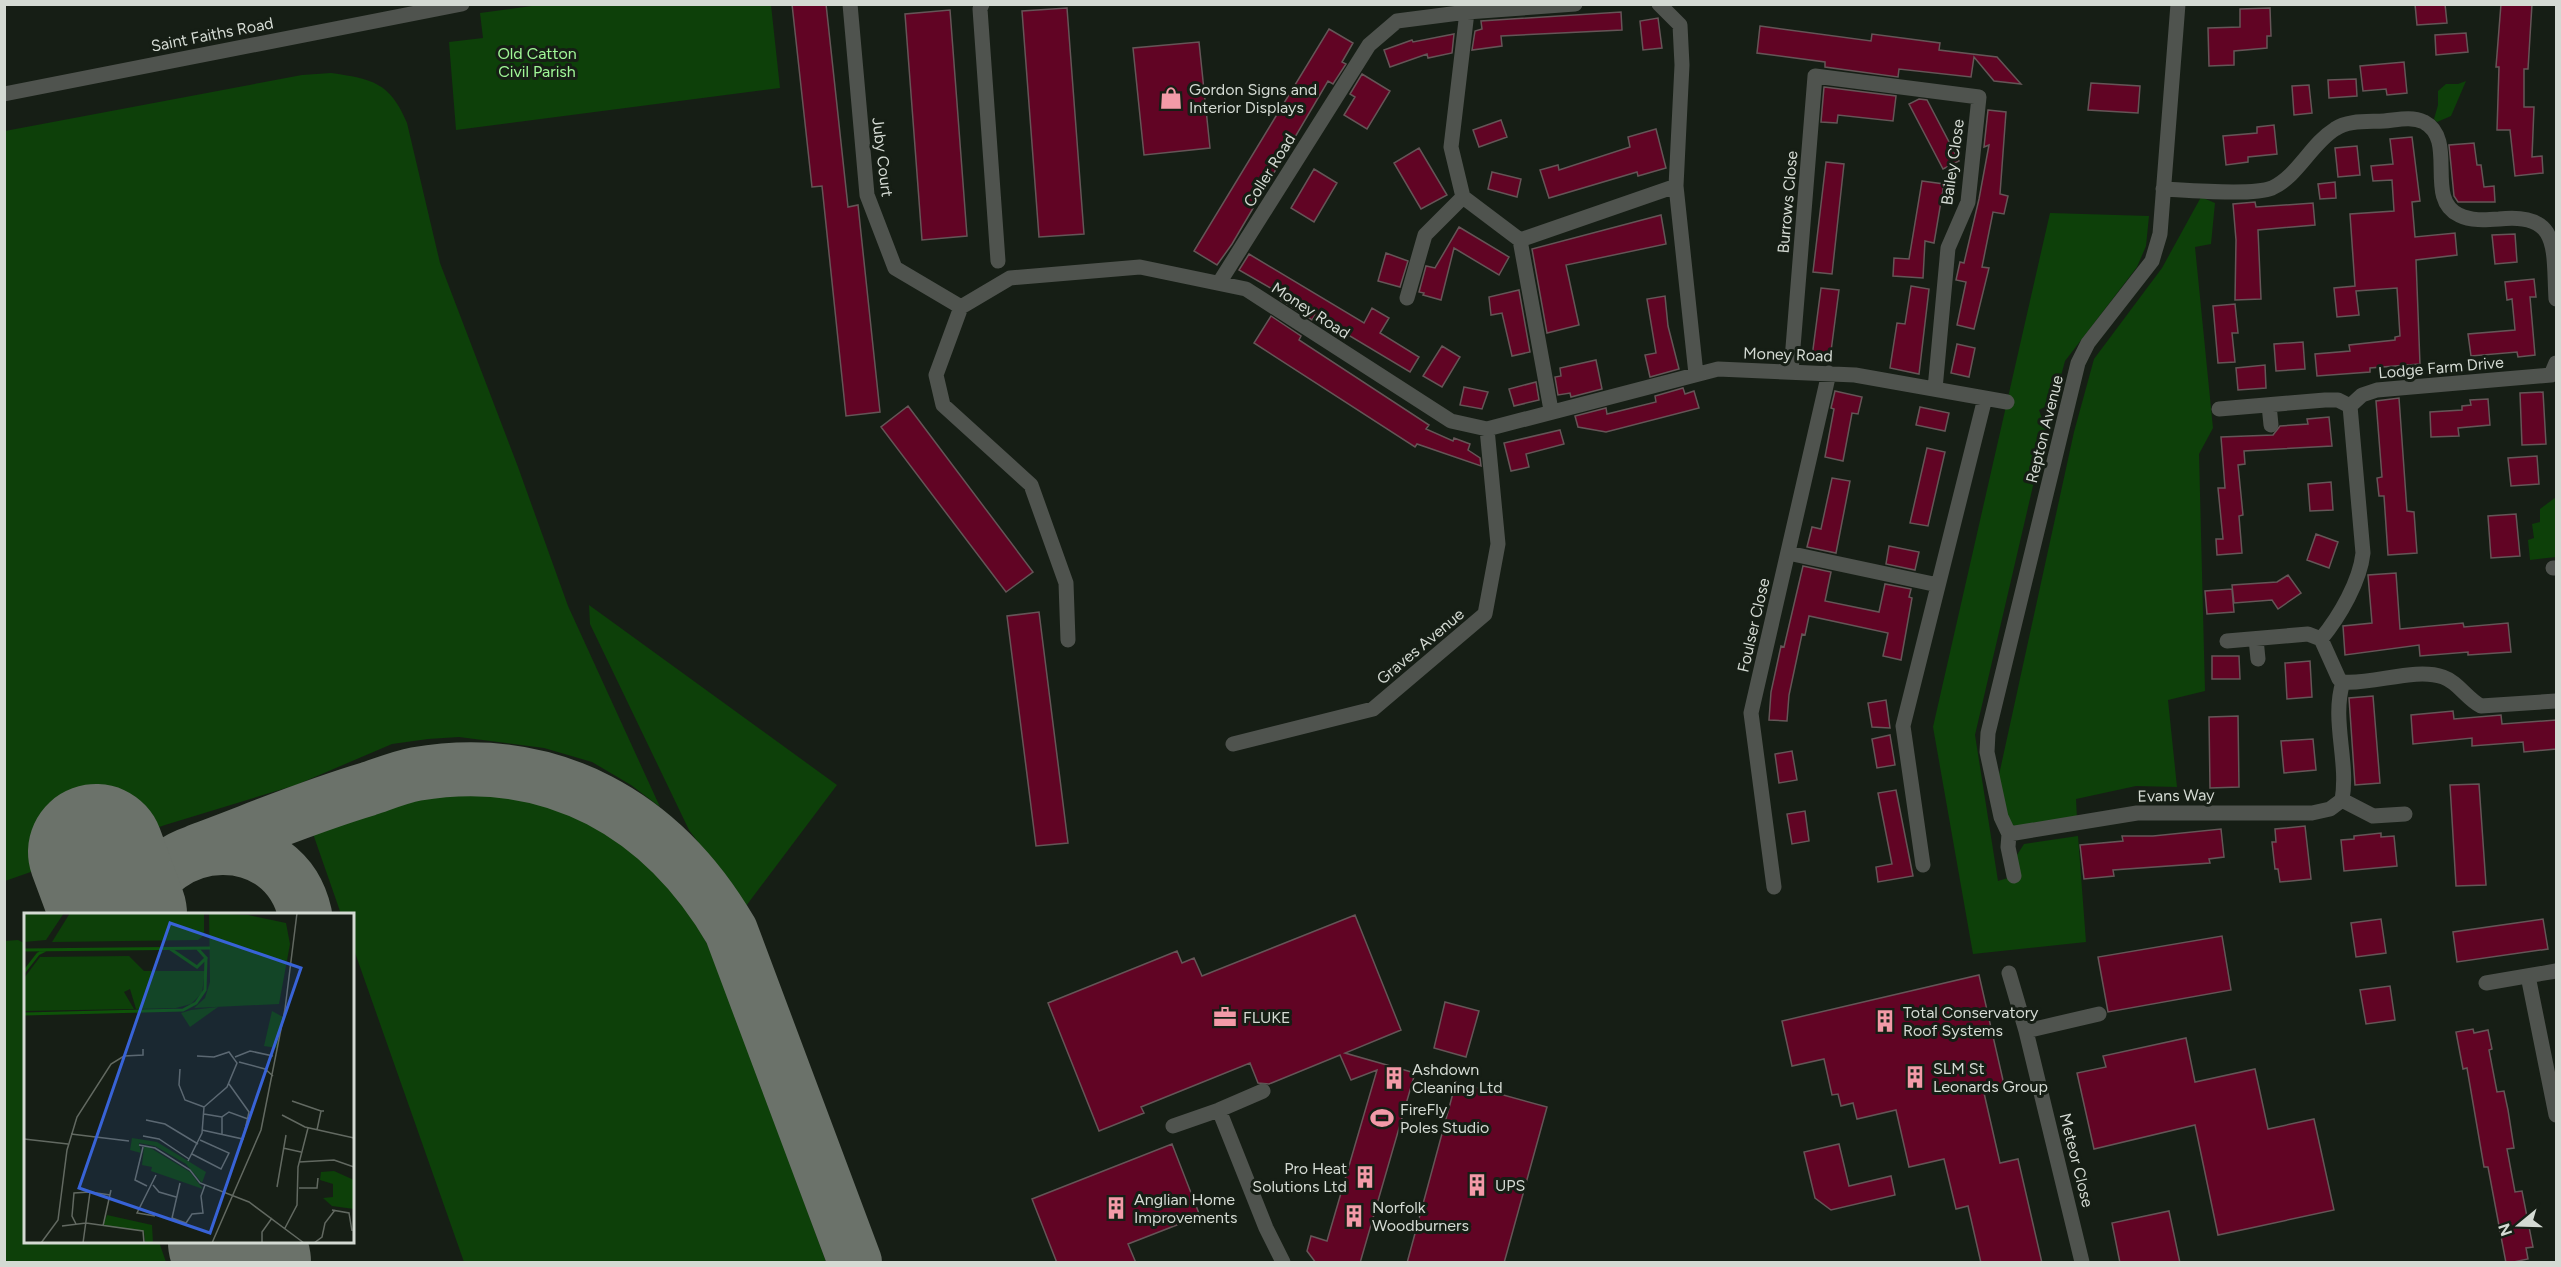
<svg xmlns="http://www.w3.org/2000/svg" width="2561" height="1267" font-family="Figtree,sans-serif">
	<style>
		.green { fill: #0d4009 }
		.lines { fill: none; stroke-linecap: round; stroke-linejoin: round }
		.taxiway { stroke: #6b726a; stroke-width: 54 }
		.runway { stroke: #6b726a; stroke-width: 136 }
		.building { fill: #610424; stroke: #655557; stroke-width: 1.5 }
		.minor { stroke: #4f534e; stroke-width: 15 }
		.labels { text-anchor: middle; stroke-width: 6; stroke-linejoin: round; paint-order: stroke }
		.street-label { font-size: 16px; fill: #d4dad3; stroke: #161e15 }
		.park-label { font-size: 16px; fill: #a0f797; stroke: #161e15 }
		.poi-label { font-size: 16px; fill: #d4dad3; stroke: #161e15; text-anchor: start }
		.inset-river { fill: none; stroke: #0e5308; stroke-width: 3 }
		.inset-road { fill: none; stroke: #626961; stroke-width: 1.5 }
		.view { fill: #3863d7; fill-opacity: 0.15; stroke: #3863d7; stroke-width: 3 }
		.inset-edge { fill: none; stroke: #d4dad3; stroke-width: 3 }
	</style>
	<rect width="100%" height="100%" fill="#161e15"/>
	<path class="green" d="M539,5h232l9,83 -324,42 -7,-88 34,-4 -3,-25z
		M331,73c41,6 59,9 76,50l33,140 78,204 50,139 92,201 -29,-22 -39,-23 -48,-14 -85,-11 -31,2 -36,5 -96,41 -131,40 -160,56v-750l297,-56z
		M2466,81l-15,35 -14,6 -3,-3 4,-14v-14l8,-7h12z
		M2201,197l14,6 -4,41 -16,3 18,181 -14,26 6,237 -37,9 9,87 -41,-1 -60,13 1,20 -57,11 -14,-9 -9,-37 77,-352 20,-73 68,-91z
		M2050,213l99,3 -3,30 -9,21 -72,94 -11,41 -15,8 7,20 -71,305 23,146 16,-5 1,-18 9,-14 54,-8 8,106 -113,12 -40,-227z
		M2556,497v60l-26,3 -2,-20 6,-2 -2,-14 8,-2v-13z
		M589,605l248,180 -91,121 -57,-76 -99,-206z
		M447,783c38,3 75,5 112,17 16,5 34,18 47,28 59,41 82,75 113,140l107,294h-362l-111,-315 -1,-33h-11l-30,-86 83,-32z
		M18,940l8,4v298h133l7,20h-161l-1,-321z"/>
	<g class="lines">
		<path class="taxiway" d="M197,851c57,-21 113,-45 171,-62 15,-5 32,-12 48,-15 137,-23 247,41 315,157l124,331
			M136,914c24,-86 149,-90 169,0"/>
		<path class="runway" d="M96,852l23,62
			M236,1242l7,20"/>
	</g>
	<path class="building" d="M792,4h34l22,203 10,-2 22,207 -34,4 -24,-230 -10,1z
		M2415,4h30l2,19 -30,2z
		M2501,4h31l-4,65h-4v38h10l-2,50 10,-1 1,17 -28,3 -5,-46h-13l2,-63h-3z
		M1067,8l17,226 -45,3 -17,-226z
		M2270,8l1,28h-4v12l-33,3v14l-25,1 -1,-38 32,-1v-18z
		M950,10l17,226 -45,4 -17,-226z
		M1621,12l1,18 -121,6 1,10 -30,4 3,-19 7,-2 -1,-8z
		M1658,18l4,30 -19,2 -3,-29z
		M1760,26l111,15 1,-7 68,9 -1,7 58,7 24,27 -27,-3 -20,-24 -3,20 -72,-8 -1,8 -73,-10v-5l-68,-9z
		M1329,29l24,14 -11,19 4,2 -13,20 -5,-3 -96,163 -15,21 -23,-14z
		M2466,33l2,19 -32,3 -1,-20z
		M1454,34l-2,19 -24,5 -1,-4 -37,13 -6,-17 28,-10 1,2z
		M1199,42l11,106 -66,7 -11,-107z
		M2404,62l3,31 -20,2 -1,-6 -23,2 -3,-25z
		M1362,74l28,17 -23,38 -23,-14 11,-18 -5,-3z
		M2356,79l1,17 -28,2 -1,-18z
		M2091,83l49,3 -2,27 -50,-3z
		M2309,85l3,28 -18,2 -2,-29z
		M1824,87l72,9 -3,25 -55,-6 -1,8 -16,-1z
		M1919,99l8,1 32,61 -16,8 -34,-65z
		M1988,110l18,2 -6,82 8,2 -4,18 -11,-2 -11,55 7,1 -15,61 -17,-4 9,-43 -10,-2 4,-18 4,1 15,-64 10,-54 -5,2z
		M1501,120l6,17 -28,10 -6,-17z
		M2274,125l3,29 -29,3v5l-22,3 -3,-29 34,-3v-6z
		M1656,129l10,39 -28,8 -1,-4 -88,26 -9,-28 18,-5 1,5 71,-23 -2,-10z
		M2412,137l8,64 -8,1 3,35 40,-4 2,22 -41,5 4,104 -50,4v4l-53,4 -2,-22 35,-3 -1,-6 46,-5v-3l5,-1 -3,-48 -41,3 3,24 -22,2 -3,-29 21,-2 -5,-72 44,-3 -2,-31 -19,1 -2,-15 22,-2 -3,-25z
		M2474,143l3,22h4l3,22 10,-1 1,16h-37l-4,-6 -5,-51z
		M2357,146l3,29 -22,2 -3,-29z
		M1419,148l28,47 -26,14 -27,-46z
		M1826,162l18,2 -12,110 -19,-2z
		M1314,169l23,14 -23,39 -23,-14z
		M1492,172l29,7 -4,18 -29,-8z
		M1922,181l22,3 -10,59 -9,-2 -2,37 -30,-2 1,-18 15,1z
		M2335,182l1,16 -16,1 -2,-15z
		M2255,202l1,5 57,-4 2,22 -57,5 3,69 -26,1 1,-60 -3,-36z
		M1661,215l5,29 -100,21 13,60 -32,8 -15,-84z
		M1459,227l50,30 -10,18 -45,-27 -13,52 -18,-5 1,-2 -5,-1 7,-26 9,2z
		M2515,234l2,28 -22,2 -3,-29z
		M1386,253l22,8 -8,26 -22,-6z
		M1249,254l115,69 8,-15 17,10 -9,15 39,24 -9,15 -95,-57 -3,5 -31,-20 2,-3 -4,-4 -40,-23z
		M2534,279l2,18h-6l5,58 -17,2 -1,-5 -46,4 -3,-22 47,-4 -3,-31 -5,1 -2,-18z
		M1911,286l18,3 -10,85 -29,-6 7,-45 8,1z
		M1821,288l18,2 -9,69 -18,-2z
		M1519,290l11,62 -18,4 -10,-43 -11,2 -2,-18z
		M1665,296l3,30 11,43 -29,8 -5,-22 11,-2 -9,-54z
		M2235,304l3,29h-6l3,29 -17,1 -5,-57z
		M1271,316l30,20 -2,4 130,85 -3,4 27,12 1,-3 16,6 -2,6 12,8 1,8 -64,-22 -2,3 -161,-104z
		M2303,342l2,27 -29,2 -2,-27z
		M1957,344l18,4 -6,29 -18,-4z
		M1442,346l18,11 -18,30 -19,-11z
		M1596,360l6,29 -31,8 -1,-4 -12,2 -3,-18 6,-1 -1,-8z
		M2265,365l1,23 -28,2 -2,-22z
		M1536,382l3,18 -25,6 -5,-17z
		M1464,387l24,5 -6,17 -22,-4z
		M1683,388l2,6 9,-3 5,17 -93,24 -28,-5 -3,-11 31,-8 1,6 49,-12 -1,-6z
		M1835,391l27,6 -4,17 -6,-1 -9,48 -18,-4 9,-48 -3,-1z
		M2543,392l3,52 -24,1 -2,-52z
		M2399,398l8,113 7,1 3,41 -29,2 -4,-59h-5l-2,-18 5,-1 -6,-76z
		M2488,399l2,26 -32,3 1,8 -28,1 -1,-25 32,-2v-4l9,-1 -1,-5z
		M908,406l125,166 -27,20 -125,-165z
		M1920,407l29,6 -4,18 -29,-6z
		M2329,417l3,29 -88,5 1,13 -7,1 5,50 -4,1 3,37 -25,2 -1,-16h7l-5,-51h7l-4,-51 52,-2 7,-9 28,-2 -1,-5z
		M1560,430l4,14 -38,10 3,13 -18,4 -7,-28z
		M1927,448l18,4 -17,74 -18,-3z
		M2537,456l2,28 -28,2 -3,-28z
		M1832,478l18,3 -14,72 -29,-6 5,-20 9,2z
		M2331,482l2,28 -23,1 -2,-27z
		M2516,514l4,42 -29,2 -3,-42z
		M2316,534l22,8 -9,26 -22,-8z
		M1889,546l30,6 -4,18 -29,-6z
		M1803,566l28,6 -6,29 54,11 6,-28 26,5 -2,8 3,1 -11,62 -18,-4 5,-23 -79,-17 -4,19 -3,-1 -13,61 -2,26 -18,-1 2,-28 10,-46 3,1z
		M2396,573l4,56 63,-6 1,4 44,-4 3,29 -43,3v-3l-48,4 -1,-11 -74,10 -2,-29 29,-3 -4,-48z
		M2288,575l13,18 -23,16 -6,-9 -38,3 -2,-18 45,-3z
		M2232,589l2,23 -27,2 -2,-23z
		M1039,612l29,231 -32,3 -29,-230z
		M2212,656h27l1,23h-28z
		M2310,661l2,36 -25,2 -2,-36z
		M2373,696l7,87 -25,2 -6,-87z
		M1886,700l4,28 -18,-1 -4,-24z
		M2453,711l1,8 47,-4 1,9 54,-4v29l-32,3 -1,-10 -51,4v-8l-59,6 -2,-29z
		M2238,716l1,71 -29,1 -1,-71z
		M1890,735l5,30 -18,3 -5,-29z
		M2313,739l3,31 -32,3 -3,-32z
		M1792,751l5,29 -18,3 -4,-29z
		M2479,784l7,101 -30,1 -6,-101z
		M1896,790l17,86 -35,6 -2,-15 16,-3 -14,-71z
		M1805,811l4,30 -17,3 -5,-30z
		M2305,826l6,53 -31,3 -2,-13h-3l-3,-27h4l-1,-13z
		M2221,829l3,28 -15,2 1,4 -97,7 1,6 -30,3 -4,-34 43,-4 -1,-5h31z
		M2381,833v4l13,-1 3,30 -53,5 -3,-31 13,-1v-3z
		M1355,915l46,115 -56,23 70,20 -55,190h-44l-9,-12 4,-15 16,5 50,-171 -26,10 -11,-25 -71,29 -11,-1 -8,-20 -109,44 3,6 -45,18 -51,-128 129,-52 5,12 12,-5 8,18z
		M2381,919l5,34 -30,4 -5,-34z
		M2543,919l5,30 -91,13 -4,-30z
		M2222,936l9,54 -123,22 -10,-55z
		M1979,975l26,114 -21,4 16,70 18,-4 24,104h-61l-13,-57 -12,3 -12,-50 -35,8 -13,-57 -39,9 -4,-16 -12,3 -3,-12 -6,1 -8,-36 -32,7 -10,-45z
		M2390,986l5,34 -29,4 -6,-34z
		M1445,1002l34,9 -13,46 -32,-9z
		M2473,1029l1,4 14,-3 4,19 -3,1 8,42 7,-1 4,19 6,38 -7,1 8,43 7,-1 11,56 -7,1 2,11 -19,4h-3l-18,-96h-4l-17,-99 -4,1 -7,-37z
		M2186,1038l9,44 60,-13 13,60 46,-10 20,91 -116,25 -23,-110 -101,24 -17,-76 29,-6 -3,-11z
		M1456,1082l91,25 -43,156h-97z
		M1172,1144l28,72 -72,28 8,19h-79l-25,-64z
		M1839,1144l10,42 42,-10 4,19 -64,15 -16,-12 -11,-46z
		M2169,1211l11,52h-60l-8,-40z"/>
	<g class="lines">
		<path class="minor" d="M850,4l17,191 28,73 66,39
			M982,4l-2,5 18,252
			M1659,4l21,21 2,40 -6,121 20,188
			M1467,12l-16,135 12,50 57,43 156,-54
			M4,94l458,-90
			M2163,189c22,1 90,7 109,-1 26,-12 39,-44 63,-59 13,-9 33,-7 49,-8 13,-1 27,-5 40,1 34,18 0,77 35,93 12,6 26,5 40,4 62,-7 54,31 57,80
			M1520,240l31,170
			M1219,283l150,-238 28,-24 70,-9 108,-8
			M1407,298l18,-63 38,-38
			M1791,372l24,-296 164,21 -11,105 -20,46 -13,141
			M2269,405l2,20
			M2219,409l106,-9h13l12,6 12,-11 15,-5 174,-15 5,-12
			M1788,553l150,32
			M2553,568h3
			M2256,639l2,20
			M2321,639c19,-23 39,-58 42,-86l-13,-147
			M1068,640l-2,-57 -35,-98 -88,-80 -7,-30 25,-68 49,-29 130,-11 106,22 205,132 36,8 231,-60 137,6 152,27
			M2227,641l81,-7 13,5 18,40 4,3c30,3 72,-15 100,-5 15,5 24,22 38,29l75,-5
			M1233,744l140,-35 112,-95 13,-70 -11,-115
			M2342,800l31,16 32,-2
			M2009,834l128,-21h175l18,-4 12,-9c7,-39 -11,-80 1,-118
			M1923,865l-20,-139 82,-328
			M2014,876l-6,-29 1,-13 -8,-17 -14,-65 1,-19 90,-370 10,-20 64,-82 8,-27 18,-230
			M1774,887l-23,-174 78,-340
			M2009,973l17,58 56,231
			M2528,976l28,139
			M2486,983l70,-12
			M2026,1031l73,-17
			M1219,1110l44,-19
			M1173,1126l46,-16 47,118 17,34"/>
	</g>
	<defs>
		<g id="shop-bare" transform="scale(1.8)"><path d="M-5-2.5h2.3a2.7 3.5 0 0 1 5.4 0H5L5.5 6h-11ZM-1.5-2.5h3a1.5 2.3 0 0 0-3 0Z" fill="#f39aa8" stroke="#161e15" stroke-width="2.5" paint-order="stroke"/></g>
		<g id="office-bare" transform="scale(1.8)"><path d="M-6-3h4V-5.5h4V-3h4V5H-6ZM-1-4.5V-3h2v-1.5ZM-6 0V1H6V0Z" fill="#f39aa8" stroke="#161e15" stroke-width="2.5" paint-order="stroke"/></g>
		<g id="building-bare" transform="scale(1.8)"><path d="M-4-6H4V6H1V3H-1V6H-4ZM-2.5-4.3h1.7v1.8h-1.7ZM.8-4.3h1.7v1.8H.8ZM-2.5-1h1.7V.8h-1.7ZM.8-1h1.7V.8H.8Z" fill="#f39aa8" stroke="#161e15" stroke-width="2.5" paint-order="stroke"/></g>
		<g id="stadium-bare" transform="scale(1.8)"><path d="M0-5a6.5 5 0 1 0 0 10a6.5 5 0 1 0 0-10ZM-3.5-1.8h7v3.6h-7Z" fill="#f39aa8" stroke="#161e15" stroke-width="2.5" paint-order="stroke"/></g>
	</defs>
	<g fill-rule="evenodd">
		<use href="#shop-bare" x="1171" y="98"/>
		<use href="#office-bare" x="1225" y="1017"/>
		<use href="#building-bare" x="1885" y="1021"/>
		<use href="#building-bare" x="1915" y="1077"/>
		<use href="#building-bare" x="1394" y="1078"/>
		<use href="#stadium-bare" x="1382" y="1118"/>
		<use href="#building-bare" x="1365" y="1177"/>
		<use href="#building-bare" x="1477" y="1185"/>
		<use href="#building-bare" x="1116" y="1208"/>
		<use href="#building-bare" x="1354" y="1216"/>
	</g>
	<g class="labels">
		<g class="street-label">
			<text transform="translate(212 34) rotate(-11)" y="6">Saint Faiths Road</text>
			<text transform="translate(883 157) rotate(83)" y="6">Juby Court</text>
			<text transform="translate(1952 162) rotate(-82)" y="6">Bailey Close</text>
			<text transform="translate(1269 170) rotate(-58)" y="6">Coller Road</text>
			<text transform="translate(1787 202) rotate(-85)" y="6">Burrows Close</text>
			<text transform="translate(1311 310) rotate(33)" y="6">Money Road</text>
			<text transform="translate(1788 354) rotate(2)" y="6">Money Road</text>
			<text transform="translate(2441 367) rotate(-5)" y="6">Lodge Farm Drive</text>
			<text transform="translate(2044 429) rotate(-76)" y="6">Repton Avenue</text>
			<text transform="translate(1753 625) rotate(-77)" y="6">Foulser Close</text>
			<text transform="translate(1420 646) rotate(-40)" y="6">Graves Avenue</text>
			<text transform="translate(2176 795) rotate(-1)" y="6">Evans Way</text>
			<text transform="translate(2077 1160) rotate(76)" y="6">Meteor Close</text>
		</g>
		<g class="park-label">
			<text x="537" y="59">Old Catton<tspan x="537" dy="18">Civil Parish</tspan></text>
		</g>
		<g class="poi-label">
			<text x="1189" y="95">Gordon Signs and<tspan x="1189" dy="18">Interior Displays</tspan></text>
			<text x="1903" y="1018">Total Conservatory<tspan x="1903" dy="18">Roof Systems</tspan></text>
			<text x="1243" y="1023">FLUKE</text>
			<text x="1933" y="1074">SLM St<tspan x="1933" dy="18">Leonards Group</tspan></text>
			<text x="1412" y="1075">Ashdown<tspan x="1412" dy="18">Cleaning Ltd</tspan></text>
			<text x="1400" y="1115">FireFly<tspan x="1400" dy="18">Poles Studio</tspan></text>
			<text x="1347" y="1174" text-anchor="end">Pro Heat<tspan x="1347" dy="18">Solutions Ltd</tspan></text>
			<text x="1495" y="1191">UPS</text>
			<text x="1134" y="1205">Anglian Home<tspan x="1134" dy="18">Improvements</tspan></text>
			<text x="1372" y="1213">Norfolk<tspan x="1372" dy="18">Woodburners</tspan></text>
		</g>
	</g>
	<g transform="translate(24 913)">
		<rect width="330" height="330" fill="#161e15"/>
		<path d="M0,0h40l-18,27 -22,2zM46,0h134v22l-6,5 -146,2zM185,0l39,2 38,8 4,21 -11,60 -85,4 11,-10 5,-16zM105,43l15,15h61l-3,22 -11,11 -15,4 -40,1 -6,-20 -6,3 10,17 -110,2v-33l16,-21zM194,94l-28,20 -9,-14 10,-3zM248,98l11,6 -6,31 -13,-2zM108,225l25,4 49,30 -4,11 -16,-19 -31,-18 -16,-3 2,10 -11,-3zM120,234h5l41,25 13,17 -52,-18 1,-4 -10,-2zM310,258l20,9v29l-22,-3 -9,-8 10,-1v-13l-13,-4 1,-8zM83,302l45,10 1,18h-8l-1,-12 -41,-5z" fill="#0d4009"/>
		<path class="inset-river" d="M145,35l28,19 9,-9 -9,-10M0,37l186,-2M0,59l14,-18 8,-4M0,101l159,-4 13,-7 9,-13 1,-32"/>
		<path class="inset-road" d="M211,144l15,-6 23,5M215,149l26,7 8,7M156,156l-1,16 6,15 19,7M268,188l29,10M180,201l18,3M258,202l23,12 49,11M122,207l19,4 33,20M178,217l41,9 6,-27 -20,-28M293,217l4,-19h3M47,221l58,7M198,222v-18l7,-5 19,7M119,223l16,3 30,20M0,226l44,5M115,232l16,3 35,22 10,13 49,19 55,41M119,234l-8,33 12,6M259,235l18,4M168,241l29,15 8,-16 -29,-13M164,248l14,-28 2,-26 23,-20 10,-24 -8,-11 -15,5 -17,-1M275,249l35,-2 20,7M156,270l-8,35 14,5 6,-9 11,-1 -2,-17 4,-11M129,272l6,7 17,5M253,274l9,-52M275,275h18l1,-10M66,279l20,3M308,297l17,3 3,18M131,303l-18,-3 19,-38M52,311l-4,-8 2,-23 16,-1 -7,51M38,313l24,-3 57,8 1,12M79,313l8,-36M261,315l12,-23 1,-38 10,-39M17,330l17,-23 9,-70 10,-33 34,-53 13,-8 19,-1v-6M188,330l49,-113 24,-121 12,-96M238,330v-11l10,-14M290,330l8,-6 3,-14 10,-13"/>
		<path class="view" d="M146,10l131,45 -91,265 -131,-45z"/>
		<rect width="330" height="330" class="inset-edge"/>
	</g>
	<rect width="2561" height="1267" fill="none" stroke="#d4dad3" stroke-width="12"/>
	<g transform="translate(2519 1225) rotate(251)" stroke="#161e15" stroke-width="4.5" paint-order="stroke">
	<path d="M0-4.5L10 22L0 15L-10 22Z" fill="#d4dad3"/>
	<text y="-9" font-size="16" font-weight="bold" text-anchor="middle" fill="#d4dad3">N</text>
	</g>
</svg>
